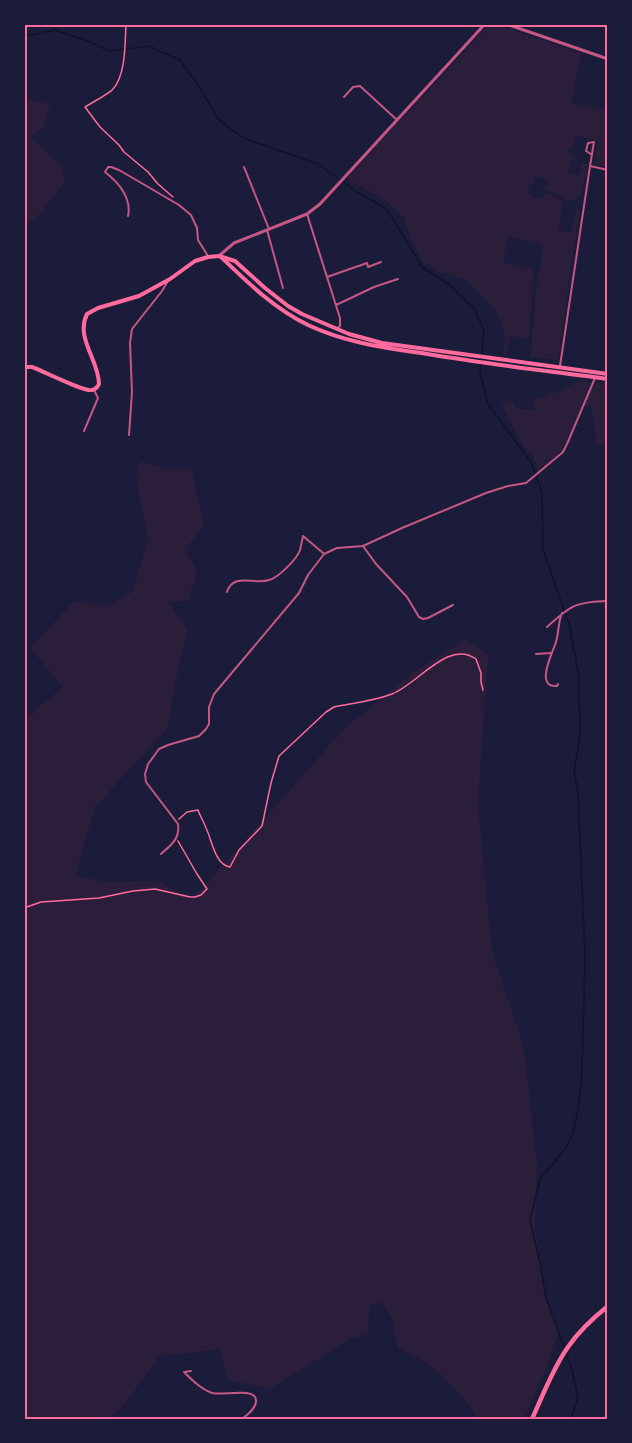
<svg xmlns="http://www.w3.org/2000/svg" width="632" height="1443" font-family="'Asap Condensed',sans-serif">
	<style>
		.green { fill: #2a1e3b }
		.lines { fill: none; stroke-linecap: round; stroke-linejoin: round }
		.stream { stroke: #12122b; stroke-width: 1.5 }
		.path { stroke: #ff6b9d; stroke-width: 1.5 }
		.minor { stroke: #c65784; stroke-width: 2 }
		.tertiary { stroke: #c65784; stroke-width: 3 }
		.secondary { stroke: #ff6b9d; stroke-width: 4 }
		.trunk { stroke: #ff6b9d; stroke-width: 4.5 }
		.neatline { fill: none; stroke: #ff6b9d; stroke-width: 2 }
	</style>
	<rect width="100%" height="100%" fill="#1b1b3a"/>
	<path class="green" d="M492,25l9,1 80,27 -10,50 37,7v57l-11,-2 -2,-2 3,-22 -22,-5 -3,12 -6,-1v5l5,1v3l4,1 -1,3h-4l-3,13 11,2 3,-12 5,1 -5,29 -5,4v3l-4,-1 -5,4 -6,-7 -17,-6 -1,-3 4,-1 1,-3 -9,-7 -6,3v5l-4,1 -2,6 4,6 9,2 5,-5h2l14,6v9l-4,21 13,3 5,-24h3l1,1 -22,148 -2,2 -26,-3 8,-86 2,-1 3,-26 -35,-7 -5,26 31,6 -5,70 -19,-3 -3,18 -4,1 2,-18 -4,-15 -6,-13 -9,-10 -19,-19 -29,-8 -15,-11 -11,-20 -8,-24 -21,-18 -37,-20 133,-144 5,-6z
		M24,99l26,5 -6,24 -14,9 31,28 4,17 -28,36 -13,3z
		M583,379l5,1 2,4 -24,58 -3,7 -24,22 -6,-15 -11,-12 -21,-40 9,-5 6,9 20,3 -4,-12 15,-3 2,-3h7z
		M598,382l10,1v63l-11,-1 -5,-36 -1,-3 -6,-1 9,-21z
		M141,461l25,8h26l12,57 -19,23 13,24 -10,28 -19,1 19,28 -11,45 -9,53 -73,79 -19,68 29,7 52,-1 33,16 11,-7 142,-160 72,-59 51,-32 22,16 -10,150 14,145 32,99 13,114 -2,68 11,67 13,31 -11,36 -24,54h-47c-10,-21 -34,-44 -53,-57 -8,-6 -17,-9 -26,-14l-6,-30 -11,-16 -11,3 -2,19 1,10 -19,5 -80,50 -42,-9 -8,-31 -61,8 -38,52 -17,10h-80v-698l38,-34 -32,-39 44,-47 34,6 24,-15 16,-52 -12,-62z"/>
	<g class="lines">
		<path class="stream" d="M24,36l31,-6 30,10 24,11 40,-5 31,14 20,28 18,31 25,19 75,26 39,28 30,17 35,58 24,15 28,26 10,23 -4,42 8,31 43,58 11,30 1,58 26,74 10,52 1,60 -6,35 4,21 7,164 -3,117 -3,31 -6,29 -7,15 -26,31 -10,41 10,43 6,35 19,51
			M566,1353l6,17 6,27 -7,22"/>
		<path class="path" d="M126,24c-1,18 0,51 -13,65 -4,5 -22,14 -28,18l15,20 19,18 5,7 24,20 10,12 15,13
			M179,819l8,-7 11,-2c2,6 6,12 8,18 6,12 9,37 24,39l9,-17 23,-24 9,-43 8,-27 47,-44 8,-5c19,-4 40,-6 58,-13 26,-10 56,-55 84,-35l5,14v9l2,8
			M24,908l17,-6 58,-4 34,-7 22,-2 35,8h5l6,-2 6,-6 -10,-15 -19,-33"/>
		<path class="minor" d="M344,97l9,-10 7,-1 37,34
			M590,166l18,4
			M244,167l25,62
			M307,214l33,104v8l-2,2
			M128,216c4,-18 -10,-34 -23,-44l3,-5h3l8,3 60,35 12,10 6,13 1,12 10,16
			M267,230l16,58
			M327,277l40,-14 1,4 13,-5
			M336,305l38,-18 24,-8
			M560,366l30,-200 4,-24 -6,1 -2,8 6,4
			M84,431l14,-33 -4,-8
			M129,435l3,-43 -2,-49 2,-14 30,-38 6,-10
			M363,546l13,18 31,33 12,20 4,2 5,-1 25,-13
			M227,592c6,-20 28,-7 42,-12 9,-2 28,-21 31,-30 1,-4 2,-9 3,-14l20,17
			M547,627c24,-22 28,-25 61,-26
			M536,654l15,-1
			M558,684l-1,2c-23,2 -4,-34 -1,-44 3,-10 2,-20 6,-29
			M161,854c10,-9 19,-15 17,-30l-32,-42 -1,-8 3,-10 11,-15 9,-4 31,-9 7,-7 3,-5v-17l5,-13 85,-101 9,-18 16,-21 13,-6 26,-2 39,-18 84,-35 22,-7 18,-3 37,-31 4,-8 28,-66
			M191,1371l-7,1c8,8 17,17 28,21 10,3 43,-6 44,7 1,8 -9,15 -14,19"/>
		<path class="tertiary" d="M503,24l9,2 96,33
			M220,255l14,-12 73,-29 13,-10 165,-180"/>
		<path class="secondary" d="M222,258c26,25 53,51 86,67 38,18 79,23 119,29 60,10 121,17 181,25
			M24,367h8c11,4 52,25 60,23 5,-1 5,-3 7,-6 0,-24 -24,-46 -12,-70l11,-6 41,-12 31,-17 25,-18 13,-4 11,-1 16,5 30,27 23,18 14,8 47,20 33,9 226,31"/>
		<path class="trunk" d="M532,1419c11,-24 21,-51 36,-72 11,-16 25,-29 40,-41"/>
	</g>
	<rect width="632" height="1443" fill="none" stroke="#1b1b3a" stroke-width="51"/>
	<rect x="26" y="26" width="580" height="1392" class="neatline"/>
</svg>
